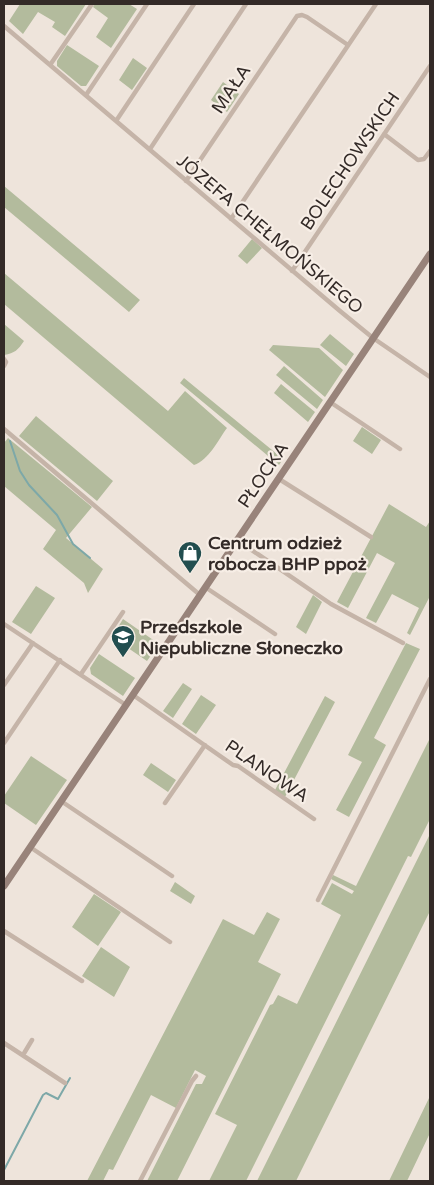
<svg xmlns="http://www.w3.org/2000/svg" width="434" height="1185" font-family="'Varela Round',sans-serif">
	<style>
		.green { fill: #b3bb9d }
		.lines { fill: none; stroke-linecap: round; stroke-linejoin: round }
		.stream { stroke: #7da8a8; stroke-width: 2 }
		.street { stroke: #c5b4a8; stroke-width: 4.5 }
		.secondary { stroke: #98837a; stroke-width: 7 }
		.labels { text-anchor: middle; stroke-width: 4.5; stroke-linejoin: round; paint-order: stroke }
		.street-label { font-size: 18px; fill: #332a27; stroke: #f7eee6 }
		.poi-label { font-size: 18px; font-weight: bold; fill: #332a27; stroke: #f7eee6; text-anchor: start }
	</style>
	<rect width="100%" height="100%" fill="#eee4db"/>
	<path class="green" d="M20,4h66l-21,32 -13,-9 3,-5 -17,-10 -15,22 -14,-13z
		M95,4h34l8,5 -26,39 -15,-11 12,-19 -15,-11z
		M67,45l32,21 -13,20h-5l-24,-20v-5z
		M133,58l14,10 -15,22 -13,-10z
		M223,82l16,12 -12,18 -16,-12z
		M4,186l136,114 -11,12 -125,-105z
		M252,239l10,9 -15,16 -9,-8z
		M4,273l164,138 17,-20 42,37c-9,12 -18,32 -33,37l-190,-161z
		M4,324l20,17c-6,9 -9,12 -20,14z
		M330,334l24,20 -8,12 -26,-21z
		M273,345l46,3 24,22 -18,27 -56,-47z
		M284,366l39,34 -6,9 -41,-34z
		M184,378l99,81 -4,6 -99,-82z
		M281,384l34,28 -7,10 -34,-29z
		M36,416l77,65 -16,20 -78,-65z
		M362,427l19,13 -9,14 -19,-13z
		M8,438l84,69 -26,31 37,31 -15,24 -4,-10 -41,-34 13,-19 -52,-44v-43z
		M389,504l37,23 4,-6v75l-20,39 -3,-2 12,-25 -27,-14 -16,29 -10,-5 29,-55 -18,-10 -29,55 -11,-6z
		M36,586l19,12 -24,36 -19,-12z
		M313,595l9,7 -16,32 -10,-7z
		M123,619l36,25 -12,17 -35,-24z
		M406,643l14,6 -46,89 12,7 -37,72 -13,-7 26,-48 -14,-7z
		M99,654l36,24 -12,18 -32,-22 -1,-6z
		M183,683l9,6 -19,29 -10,-7z
		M201,695l15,10 -20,29 -14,-10z
		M325,696l10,6 -50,95 -10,-7z
		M430,738v81l-19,38 -3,-1 -162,325h-37l28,-56 -22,-11 55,-109 3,-1 5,-9 19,9 44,-89 -20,-11 11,-21 20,11 2,-3 -23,-12 2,-4 23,11z
		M31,756l36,24 -31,45 -32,-22v-7z
		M151,763l25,17 -8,12 -25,-17z
		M430,834v77l-134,270h-39z
		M175,882l20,14 -4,8 -21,-13z
		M94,894l27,18 -23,34 -26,-19z
		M267,912l13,7 -22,43 23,12 -104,207h-30l49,-97h6l4,-8 -11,-6 -19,38 -25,-13 -38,75 -4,-1 -6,12h-16l136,-262 31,16z
		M101,947l29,20 -16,30 -32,-21z
		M430,1096v37l-23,48h-18z"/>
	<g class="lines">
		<path class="stream" d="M10,441l10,30 9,14 28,30 16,29 17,14
			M4,1170l39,-75 3,-2 12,6 12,-21"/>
		<path class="street" d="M4,26l336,285 33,27 57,39
			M50,65l42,-61
			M86,95l61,-91
			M116,121l78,-117
			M384,134l34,26 6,-1 6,-8
			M150,149l96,-145
			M186,181l111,-165 5,-1 5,2 41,28
			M231,219l145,-215
			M292,271l138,-205
			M4,359l2,3 -2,4
			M330,402l70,47
			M4,429l196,166
			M279,479l92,58
			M237,540l94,64 72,39
			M205,587l70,47
			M4,624l122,81
			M81,674l42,-62
			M4,685l29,-42
			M133,695l100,70 5,1 76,53
			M4,743l56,-83
			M61,801l111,75
			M165,803l40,-58
			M30,847l140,95
			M318,900l112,-221
			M4,931l78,50
			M4,1043l61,40
			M23,1055l9,-15
			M140,1181l52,-100 4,-5"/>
		<path class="secondary" d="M4,886l426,-632"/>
	</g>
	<defs>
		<g id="shop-pin" transform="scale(1.25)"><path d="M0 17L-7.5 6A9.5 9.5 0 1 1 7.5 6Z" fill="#224e4f" stroke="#f7eee6"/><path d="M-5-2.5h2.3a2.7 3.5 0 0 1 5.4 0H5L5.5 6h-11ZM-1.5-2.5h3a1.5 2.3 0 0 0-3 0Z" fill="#fff"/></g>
		<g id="school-pin" transform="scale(1.25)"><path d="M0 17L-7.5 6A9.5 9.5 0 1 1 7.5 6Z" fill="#224e4f" stroke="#f7eee6"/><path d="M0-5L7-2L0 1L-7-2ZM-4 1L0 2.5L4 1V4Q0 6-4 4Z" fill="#fff"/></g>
	</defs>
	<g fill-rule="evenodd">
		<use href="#shop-pin" x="190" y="553"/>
		<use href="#school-pin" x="123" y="637"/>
	</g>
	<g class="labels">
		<g class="street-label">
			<text transform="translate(231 89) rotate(-56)" y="6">MAŁA</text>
			<text transform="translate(350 161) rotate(-56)" y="6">BOLECHOWSKICH</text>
			<text transform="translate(270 234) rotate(40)" y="6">JÓZEFA CHEŁMOŃSKIEGO</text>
			<text transform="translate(263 475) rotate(-56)" y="6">PŁOCKA</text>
			<text transform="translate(267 771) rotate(34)" y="6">PLANOWA</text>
		</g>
		<g class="poi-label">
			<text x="208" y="549">Centrum odzież<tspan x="208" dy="21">robocza BHP ppoż</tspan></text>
			<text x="140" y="633">Przedszkole<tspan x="140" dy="21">Niepubliczne Słoneczko</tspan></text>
		</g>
	</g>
	<rect width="434" height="1185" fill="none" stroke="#332a27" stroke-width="10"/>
</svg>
